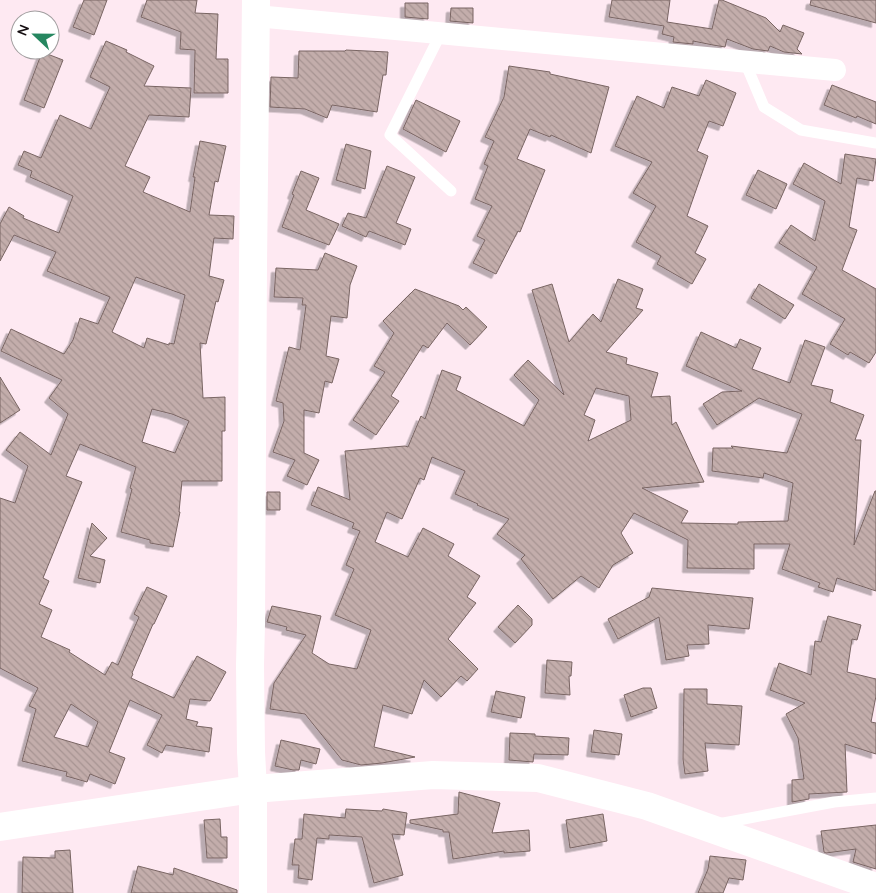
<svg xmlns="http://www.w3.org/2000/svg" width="876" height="893" font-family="Quicksand,sans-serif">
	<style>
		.building { fill: url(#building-back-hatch); stroke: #796563; fill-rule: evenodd; filter: url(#shadow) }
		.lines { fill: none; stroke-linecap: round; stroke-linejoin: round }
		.service { stroke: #fff; stroke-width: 11 }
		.minor { stroke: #fff; stroke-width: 22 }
		.tertiary { stroke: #fff; stroke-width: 28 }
	</style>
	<defs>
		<pattern id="building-back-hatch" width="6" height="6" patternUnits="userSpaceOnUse" patternTransform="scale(1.25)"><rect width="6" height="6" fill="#c3adab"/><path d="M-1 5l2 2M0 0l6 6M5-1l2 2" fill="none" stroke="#a79492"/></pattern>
		<filter id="shadow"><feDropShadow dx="-4.5" dy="4.5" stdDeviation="0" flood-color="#0004"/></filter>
	</defs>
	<rect width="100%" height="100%" fill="#fee9f2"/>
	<path class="building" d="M84,0h23l-13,35 -21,-8z
		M147,0h50l-2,13 23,1 -2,45h12v34h-34l1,-43 -15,-1 1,-17 -40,-15z
		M612,0h58l-3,22 45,7 7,-29h3l44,18 14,14 3,-7 21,8 -7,16 5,5 -18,-2 -14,-6 -2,5 -15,-2 -26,-10 -2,8 -12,-2 -20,-4v3l-20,-2 1,-5 -12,-3 2,-8 -55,-9z
		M811,0h65v23l-66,-18z
		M405,3h23v16l-23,-2z
		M451,8h22v15l-23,-2z
		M106,41l21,9 -1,2 28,14 -10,20 47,2 -2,29 -40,-2 -24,51 25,11 -7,15 47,20 5,-35h-2l7,-36 26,5 -8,36 -3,-1 -6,34 25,1 -1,23 -19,-1 -5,38 15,4 -6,22 -2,-1 -10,43 -6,-1 3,55 22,-1v34h-3v50h-40l-3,31h1l-7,35 -23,-4v-3l-29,-8 11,-43 -2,-1 6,-21 -56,-23 -14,32 16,6 -39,96 6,3 -10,23 13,6 -11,27 29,13 -1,2 36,23 7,-13 6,3 21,-48 -5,-3 13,-27 20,9 -13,28h-1l-21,49 1,1 -2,4 43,20 23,-42 29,16 -16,29 -20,-2 -4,20 12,3 -2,4 16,2 -3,24 -43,-7 -4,8 -15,-8 15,-30 -32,-15 -21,52 16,6 -10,26 -25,-10 -3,8 -21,-6 1,-4 -45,-11 14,-52 -7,-3 9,-18 -38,-20v-170l15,5 13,-37 -22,-16 14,-18 31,23 17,-41 -19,-16 13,-18 -61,-29 10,-22 53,25 9,-14 7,-22 18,6 12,-27 -63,-26 9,-19 -42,-17 -14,26v-37l9,-17 15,9 -1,2 36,15 14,-37 -43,-19 2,-6 -14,-6 6,-14 17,7 19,-43 31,14 19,-42 -20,-10zM136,277l49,18 -11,49 -5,-1v2l-22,-7 -3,10 -32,-16zM152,409l20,5 17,7 -14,32 -33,-11zM71,704l27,18 -10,25 -34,-10z
		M346,50l42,2 -2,23h-3l-6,37 -45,-7 -5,13 -22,-9 -35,-2 1,-30 27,1 1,-27h46z
		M42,52l21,8 -19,48 -20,-8z
		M509,66l41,6v2l59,13 -18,66 -40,-18 -1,2 -20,-8 -13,30 28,11 -25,62 -2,-1 -22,43 -23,-11 12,-23 -8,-4 15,-30 -17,-7 13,-33 -4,-2 10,-23 -9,-4 19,-40z
		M706,80l30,13 -13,33 -14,-5 -12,30 11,5 -21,60 21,10 -13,27 11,6 -14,25 -35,-20 4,-8 -25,-14 20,-36 -23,-13 19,-31 -37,-16 22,-50 27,12 8,-21 27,9z
		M832,85l44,17v22l-19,-8 -1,2 -32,-13z
		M416,100l44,21 -14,31 -43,-23z
		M346,144l25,7 -6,38 -29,-9z
		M845,154l31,5 -3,22 -16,-3 -8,49 8,3 -15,40 34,19v63l-7,11 -19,-11 -2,3 -18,-11 15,-25 -43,-25 15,-27 -38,-24 12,-18 24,16 10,-40 -32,-17 11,-21 37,21z
		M387,166l28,11 -19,46 15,6 -6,16 -36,-14 -3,6 -24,-11 6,-13 18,5z
		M758,170l29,14 -11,25 -30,-14z
		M301,171l18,7 -13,32 33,14 -10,21 -47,-18 12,-32 -2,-1z
		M325,253l32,13 -7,19 -3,33 -16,-2 -5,40 13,3 -7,24 -7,-2 -6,32 -15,-3v43l15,7 -12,25 -20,-9 8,-16 -22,-8 11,-31 -1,-18 -7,-2 13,-54 11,3 6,-45h-4l1,-7 -29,-1 2,-29 42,2z
		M618,279l25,10 -7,19 7,2 -37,42 21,6 -1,6 32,9 -7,24 19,-1 2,29 4,-3 28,60 -62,6 46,23 -7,12 57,1v-2l50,-1 5,-38 -29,-10 -1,5 -51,-7 1,-23h20l-2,-2 56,7 15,-39 -43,-16 -42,27 -14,-21 19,-12 20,-1 -56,-25 15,-34 35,16 4,-9 21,9 -9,21 38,14 15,-43 20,7 -14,38 22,5 -3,12 34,13 -9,25h6l-7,105 21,-54h1v100l-39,-13 -4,14 -15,-5 2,-4 -38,-14 8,-25h-36v25l-67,-1 1,-28 -54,-27 -13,20 12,20 -20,12 -14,23 -18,-12 -28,23 -32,-40 4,-4 -28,-21 12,-15 -32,-14 1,-1 -23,-10 10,-23 -33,-14 -8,23 -4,-2 -18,41 -15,-7 -12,30 33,15 15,-29 31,16 -6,12 32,20 -13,21 9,6 -28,36 30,30 -11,12 -6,-5 -20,21 -17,-17 -12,34 -29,-9 -9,42 41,10 -33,6 -21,2 -19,-5 -37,-46 -35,-5 4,-26 32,-48 -20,-5 1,-3 -20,-5 5,-16 49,10 -9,37 17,11 28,5 14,-39 -36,-15 19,-46 -8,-4 14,-34 -8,-3 2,-5 -43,-18 7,-18 32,13 -5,-49 60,-5 3,1 13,-31 4,3 17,-49 19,7 -5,13 68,36 15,-26 -25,-25 14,-15 36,35 -32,-105 20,-6 17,58 24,-28 8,8zM596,388l33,8 2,24 -43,21 7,-21 -11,-5z
		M759,284l35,21 -9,14 -34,-21z
		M415,289l44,17 4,4 3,-3 21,20 -17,18 -23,-22 -19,25 -5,-3 -32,51 8,5 -23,34 -23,-15 32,-48 -11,-6 20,-33 -11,-12z
		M0,377l20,33 -20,13z
		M267,492h13v18h-13z
		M92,523l15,15 -17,18 15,4 -5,23 -22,-5z
		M652,588l101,10 -4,31 -41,-4 1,19 -22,1 2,11 -23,4 -7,-43 -41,22 -10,-20 41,-22z
		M518,605l14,14v6l-17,18 -17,-16z
		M828,616l33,9 -4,15 -5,-1 -5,33 29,7v17l-5,26 5,1v31l-31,-10 2,48 -38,2v5l-17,3v-22l12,-1 -6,-41 -12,-24 19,-11 -35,-13 9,-27 32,12 4,-34 6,1z
		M547,660l25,2 -1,14h-2l1,19 -25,-2z
		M643,688h8l6,20 -26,9 -7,-22z
		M684,689h23v15l35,2 -3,39 -34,-2 3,28 -23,3 -2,-15z
		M496,691l29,6 -4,21 -30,-6z
		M594,730l28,4 -3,21 -28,-3z
		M510,733l25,1v2l34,2 -1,17 -34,-1 -1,8 -24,-2z
		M281,740l39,9 -4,15 -15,-4 -2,10h-6l-18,-4z
		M459,792l41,11 -8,30 37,-3 1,21 -26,2v-2l-51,8 -4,-27h-6v-2l-33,-7v-3l48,-6z
		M346,809l36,2 1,-2 24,4 -3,22 -12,-1 11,41 -29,8 -12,-46 -33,-2v4l-12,-1 -5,42 -14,-2 1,-13h-7l3,-26h7l2,-25 41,4z
		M603,814l4,27 -37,7 -4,-28z
		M220,819l1,18h6v21h-20l-3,-38z
		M876,825v44l-23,-7 3,-13 -30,4 -2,-1 -3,-21z
		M70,850l3,43h-51l1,-36 32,1v-7z
		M710,856l36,4 -3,20 -14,-2 -6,15h-25l10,-24z
		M138,866l35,9 1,-7 63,22v3h-106z"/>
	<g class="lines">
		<path class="service" d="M441,33l-51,102 61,56
			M745,62l19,45 37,23 75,13
			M718,824l116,-22 42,-4"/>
		<path class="minor" d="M256,16l579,54"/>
		<path class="tertiary" d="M0,827l253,-38 180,-14 105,3 109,28 229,81
			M253,893v-104l-2,-37 -1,-87 1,-41 2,-359 3,-265"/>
	</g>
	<g transform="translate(35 35) rotate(292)"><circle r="24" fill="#ffffff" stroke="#a19e9f"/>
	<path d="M0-4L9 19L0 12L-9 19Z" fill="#268760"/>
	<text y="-8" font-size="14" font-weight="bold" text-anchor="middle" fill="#140d10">N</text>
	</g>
</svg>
